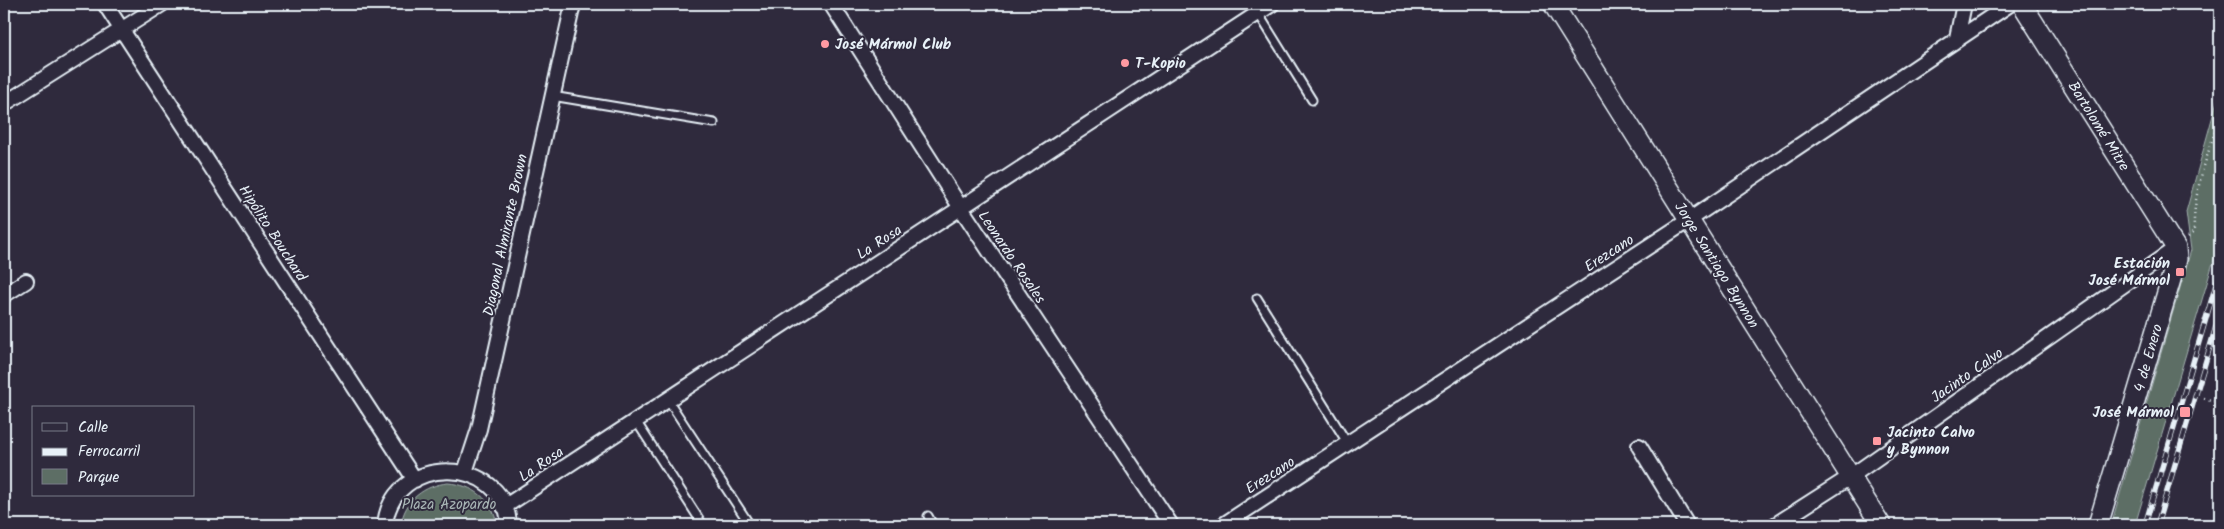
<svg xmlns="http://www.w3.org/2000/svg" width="2224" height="529" font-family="Kalam,sans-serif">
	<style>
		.green { fill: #5d6e65; stroke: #a2b0ae }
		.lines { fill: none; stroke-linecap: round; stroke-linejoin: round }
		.lane-casing { stroke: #e8f1f8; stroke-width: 11 }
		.street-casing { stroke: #e8f1f8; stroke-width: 18 }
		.secondary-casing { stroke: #e8f1f8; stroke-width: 22 }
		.path { stroke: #e8f1f8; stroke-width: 2.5; stroke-dasharray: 1 4; stroke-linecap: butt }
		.lane { stroke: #2f2a3d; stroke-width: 7 }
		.street { stroke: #2f2a3d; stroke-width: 14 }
		.secondary { stroke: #2f2a3d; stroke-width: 19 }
		.rail-casing { stroke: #e8f1f8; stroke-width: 5.5 }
		.rail { stroke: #2f2a3d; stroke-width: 4; stroke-dasharray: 11; stroke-linecap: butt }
		.poi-dot { fill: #ff9aa2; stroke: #2f2a3d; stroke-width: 2 }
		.labels { text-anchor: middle; stroke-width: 4; stroke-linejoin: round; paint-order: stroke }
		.poi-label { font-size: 15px; font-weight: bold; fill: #e8f1f8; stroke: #2f2a3d; text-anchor: start }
		.street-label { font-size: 15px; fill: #e8f1f8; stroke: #2f2a3d }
		.park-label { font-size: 15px; fill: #a9b6b6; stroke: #2f2a3d }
	</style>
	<rect width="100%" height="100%" fill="#2f2a3d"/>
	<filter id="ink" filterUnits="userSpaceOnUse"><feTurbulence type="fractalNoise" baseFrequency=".02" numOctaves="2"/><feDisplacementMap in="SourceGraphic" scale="10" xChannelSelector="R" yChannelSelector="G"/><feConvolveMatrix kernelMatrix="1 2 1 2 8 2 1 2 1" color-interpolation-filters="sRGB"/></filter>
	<g filter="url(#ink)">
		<path class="green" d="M2220,90l-2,156 -83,279h-24l80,-275 -5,-38z
			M448,483c25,2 45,16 49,42h-96c3,-25 24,-40 47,-42z"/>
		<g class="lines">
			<g class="lane-casing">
				<path id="lane" d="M1258,13l54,87
					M552,96l162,27
					M1257,298l91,146
					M668,400l82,125
					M636,421l67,104
					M928,516l5,9"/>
			</g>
			<g class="street-casing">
				<path id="street" d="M105,4l310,476
					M831,4l130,204 210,317
					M1957,38l7,-34
					M4,104l158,-100
					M4,295l22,-14
					M1639,446l48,79
					M465,472l14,-43 94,-425
					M504,507l768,-503
					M385,525c7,-73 121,-70 124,0
					M1223,525l466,-305 321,-216
					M1775,525l75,-48 326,-229"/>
			</g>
			<g class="secondary-casing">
				<path id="secondary" d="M1553,4l328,521
					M2022,4l154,244 1,11 -79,266"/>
			</g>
			<path class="path" d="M2188,237l6,-5c-2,-40 15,-79 26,-117
				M2204,398l16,5"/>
			<use href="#lane" class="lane"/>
			<use href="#street" class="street"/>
			<use href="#secondary" class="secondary"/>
			<g class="rail-casing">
				<path id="rail" d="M2145,525l75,-254
					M2157,525l63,-212"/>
			</g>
			<use href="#rail" class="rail"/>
		</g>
	</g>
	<g class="poi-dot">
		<circle cx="825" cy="44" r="5"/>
		<circle cx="1125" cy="63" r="5"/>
		<rect x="2175" y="267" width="10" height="10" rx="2.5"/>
		<rect x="2179" y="406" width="12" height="12" rx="2.5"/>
		<rect x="1872" y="436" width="10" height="10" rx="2.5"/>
	</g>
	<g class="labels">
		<g class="poi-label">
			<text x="835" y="49">José Mármol Club</text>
			<text x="1135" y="68">T-Kopio</text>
			<text x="2170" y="268" text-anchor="end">Estación<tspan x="2170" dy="17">José Mármol</tspan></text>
			<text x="2174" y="417" text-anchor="end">José Mármol</text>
			<text x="1887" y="437">Jacinto Calvo<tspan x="1887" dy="17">y Bynnon</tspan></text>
		</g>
		<g class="street-label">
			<text transform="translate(2099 126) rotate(58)" y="5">Bartolomé Mitre</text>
			<text transform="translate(273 233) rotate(57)" y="5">Hipólito Bouchard</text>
			<text transform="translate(505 235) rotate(-78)" y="5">Diagonal Almirante Brown</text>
			<text transform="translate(879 242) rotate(-33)" y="5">La Rosa</text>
			<text transform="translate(1609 253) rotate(-33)" y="5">Erezcano</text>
			<text transform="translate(1012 257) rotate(56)" y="5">Leonardo Rosales</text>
			<text transform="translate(1717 265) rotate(58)" y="5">Jorge Santiago Bynnon</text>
			<text transform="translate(2148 358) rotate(-74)" y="5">4 de Enero</text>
			<text transform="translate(1967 375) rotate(-35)" y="5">Jacinto Calvo</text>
			<text transform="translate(541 464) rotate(-34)" y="5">La Rosa</text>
			<text transform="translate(1270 475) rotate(-33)" y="5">Erezcano</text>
		</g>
		<g class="park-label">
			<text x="449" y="509">Plaza Azopardo</text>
		</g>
	</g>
	<rect width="2224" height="529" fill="none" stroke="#2f2a3d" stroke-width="20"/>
	<rect x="10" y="10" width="2204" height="509" fill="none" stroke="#e8f1f8" stroke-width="2" filter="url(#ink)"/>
	<rect x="32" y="406" width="162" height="90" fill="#2f2a3d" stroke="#797a88"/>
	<rect x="42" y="423" width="25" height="8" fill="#2f2a3d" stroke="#797a88"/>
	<text x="78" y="432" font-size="15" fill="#e8f1f8">Calle</text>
	<rect x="42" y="448" width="25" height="8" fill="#e8f1f8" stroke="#797a88"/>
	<text x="78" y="456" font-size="15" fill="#e8f1f8">Ferrocarril</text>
	<rect x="42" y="469" width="25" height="15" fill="#5d6e65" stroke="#797a88"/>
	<text x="78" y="482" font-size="15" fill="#e8f1f8">Parque</text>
</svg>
